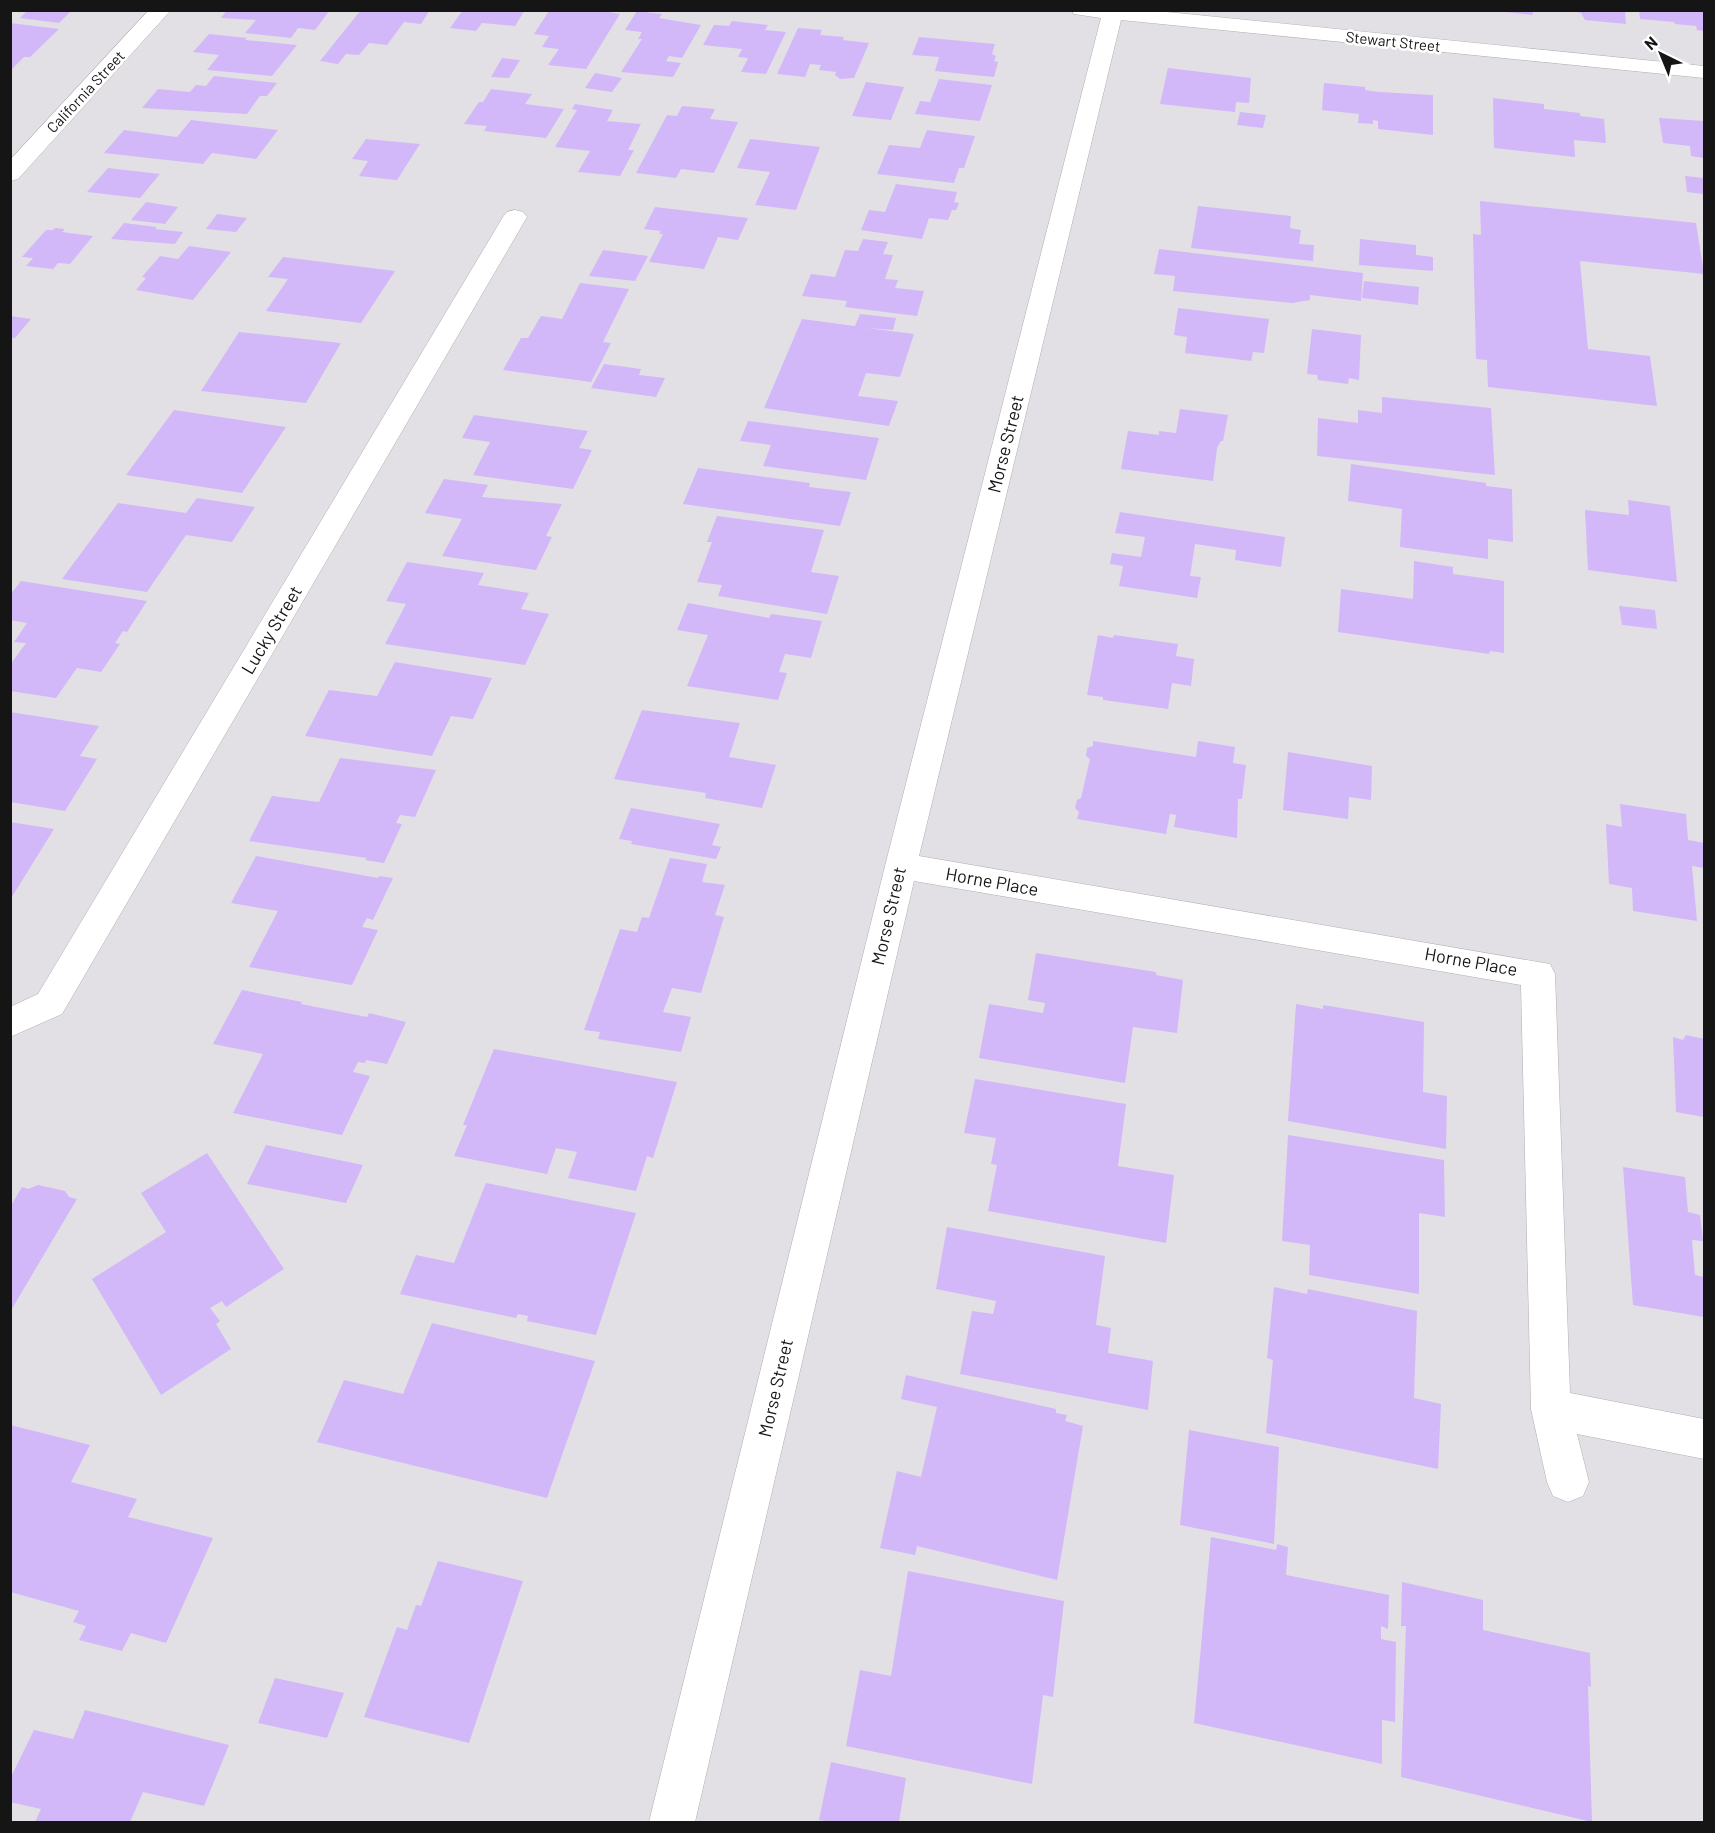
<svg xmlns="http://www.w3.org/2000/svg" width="1715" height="1833" font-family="Barlow,sans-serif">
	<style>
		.building { fill: #d2b8f8 }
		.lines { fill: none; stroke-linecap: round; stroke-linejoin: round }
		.minor-casing { stroke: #b0aeb3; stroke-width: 1 }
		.minor { fill: #fff; fill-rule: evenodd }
		.labels { text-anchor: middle; stroke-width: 5; stroke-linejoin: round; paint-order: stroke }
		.far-street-label { font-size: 15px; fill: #151516; stroke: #fff }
		.street-label { font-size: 18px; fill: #151516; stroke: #fff }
	</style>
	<rect width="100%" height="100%" fill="#e2e0e5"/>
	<path class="building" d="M28,10h44l-13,13 -39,-5z
		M227,10h103l-15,20 -17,-2 -7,10 -46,-5 11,-13 -35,-2z
		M361,10h69l-9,14 -17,-2 -17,23 -18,-2 -10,12 -13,-1 -8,10 -18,-3z
		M463,10h62l-10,16 -33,-3 -6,8 -26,-3z
		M596,10l24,4 -34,55 -38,-4 11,-16 -17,-2 7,-11 -15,-2 15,-23z
		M1505,10h27l1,5 -28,-3z
		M1567,10h58l1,14 -41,-4 -4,-7z
		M1639,10h65v21l-7,-1 -1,-4 -21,-2 -1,-2 -34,-3z
		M637,11l25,3 -3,4 42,7 -19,33 -13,-2 -3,5 15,2 -8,14 -52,-5 21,-33h-4l4,-7 -17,-2z
		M732,21l36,4 -3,5 21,2 -20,42 -25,-2 7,-14 -10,-1 4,-8 -39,-4 11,-20 15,1z
		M10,23l49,6 -29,28h-6l-12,12z
		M798,28l24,2 -2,5 24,2 -1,3 26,3 -15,35 -14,1 -5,-4 1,-3 -17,-2 2,-5 -11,-1 -5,13 -28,-3z
		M209,34l38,4 -2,2 52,5 -25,31 -65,-6 12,-15 -26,-3z
		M919,37l76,7 -3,10 4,2 -2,5 4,1 -4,15 -59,-6 4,-14 -27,-2z
		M502,58l18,2 -11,18 -18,-1z
		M1168,68l83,10 -2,25 -13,-1 -1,10 -75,-8z
		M595,73l27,5 -10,14 -27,-4z
		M214,76l63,7 -10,13h-7l-13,18 -105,-6 16,-19 32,3 6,-7 10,1z
		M939,79l53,6 -12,36 -65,-7 5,-13 10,1z
		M866,82l38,5 -13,33 -39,-4z
		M1324,83l41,4v3l14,2 54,3v40l-55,-6v-8l-5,-1v4l-15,-1 1,-9 -37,-4z
		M491,89l41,5 -7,10 39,5 -18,29 -62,-7 3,-5 -23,-2 15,-22h4z
		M1493,98l51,6v5l36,4v3l24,3 2,24 -32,-3 1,17 -81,-9z
		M575,104l38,6 -6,11 34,3 -13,26h6l-14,26 -42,-4 12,-21 -35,-4 22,-37 -5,-1z
		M682,106l33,3 -5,10 28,3 -24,51 -33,-4 -5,9 -40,-5 31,-58 10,1z
		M1240,112l26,3 -3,13 -26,-3z
		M1659,118l45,3v37l-13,-2 -1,-10 -27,-3z
		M191,120l87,10 -22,29 -44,-6 -9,11 -99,-11 20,-23 53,7z
		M927,130l48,6 -11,32h-5l-5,15 -77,-9 12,-29 31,3z
		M366,139l54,5 -23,36 -38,-4 9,-15 -16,-2z
		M750,139l70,8 -24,63 -41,-5 15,-33 -33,-4z
		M108,168l52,6 -20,24 -53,-6z
		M1685,176l19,2v16l-17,-2z
		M896,184l61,8 -3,10 5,1 -3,7h-4l-4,10 -19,-2 -7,21 -61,-9 8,-20 16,2z
		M1480,201l216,22 8,51 -124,-13 8,88 62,7 7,50 -169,-19 -1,-27 -11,-1 -3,-125 8,1z
		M146,202l32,5 -13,17 -34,-4z
		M1198,206l93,10 -1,12 11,2 -2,14 15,1 -1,16 -122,-13z
		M655,207l93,11 -10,22 -20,-3 -14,32 -55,-7 14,-28h-4l2,-3 -17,-2z
		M217,214l30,4 -11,14 -30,-3z
		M124,223l33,4 -2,2 28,3 -8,12 -64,-5z
		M55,228l10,1 -3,3 31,4 -23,28 -12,-1 -5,6 -27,-3 7,-8 -11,-1 24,-27h7z
		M863,239l25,3 -5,12 10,1 -8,24 13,1 -3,8 29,3 -7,25 -72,-9 2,-6 -45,-5 9,-22 24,3 10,-27 13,1z
		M1360,239l56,6v10l17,2v14l-74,-6z
		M189,246l42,6 -38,48 -57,-10 10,-12 -4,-1 18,-21 18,3z
		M1159,249l204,24 -2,28 -51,-6v5l-18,3 -119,-12 2,-15 -21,-2z
		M603,250l45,6 -13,25 -46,-5z
		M283,257l112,14 -34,52 -95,-12 22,-32 -20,-2z
		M1364,281l55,6 -1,18 -56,-7z
		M580,283l49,6 -26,53 8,1 -20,39 -88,-12 18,-32h7l13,-22 21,3z
		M1178,308l91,11 -5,34 -11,-1 -2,9 -66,-8 2,-16 -13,-2z
		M860,314l36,4 -3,12 -26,-2 47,6 -14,43 -34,-4 -8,23 40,5 -9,25 -125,-18 38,-89 53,7z
		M10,316l21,3 -16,19h-5z
		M1312,329l49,6 -2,45 -10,-2 -1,6 -30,-4 -1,-5 -10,-1z
		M239,332l102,11 -35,60 -105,-12z
		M604,364l37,5 -2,6 26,3 -9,19 -65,-9z
		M1382,397l109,11 4,67 -178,-19 1,-38 40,5v-13l24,3z
		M1180,409l48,6 -5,26h-2l-4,7 -4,33 -92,-12 7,-38 31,4v-4l17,2z
		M174,410l112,17 -44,66 -116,-18z
		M474,415l114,16 -9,17 13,2 -19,39 -100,-14 17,-33 -28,-4z
		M748,421l131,17 -13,42 -103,-14 8,-21 -31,-4z
		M1351,464l135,19v3l26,3 1,53 -25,-3v20l-88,-12 2,-38 -54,-8z
		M698,468l112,15 -1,4 42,5 -11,34 -157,-22z
		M444,479l44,6 -6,12 80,7 -16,32 6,1 -16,33 -94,-14 20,-37 -37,-6z
		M197,498l58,9 -23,35 -46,-7 -39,57 -85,-13 56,-76 68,10z
		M1628,500l42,6 7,76 -89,-12 -3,-60 44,5z
		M1120,512l165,25 -4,30 -46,-7 1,-10 -41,-6 -5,32 11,1 -4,21 -78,-12 4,-20 -13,-2 2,-11 29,4 4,-20 -30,-4z
		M717,516l107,14 -13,42 28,4 -12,38 -109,-18 4,-11 -25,-3 15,-40h-5z
		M1414,561l39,6v7l51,7v72l-14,-2 -1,3 -151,-22 3,-43 72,10z
		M407,562l77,11 -6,12 51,8 -8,16 28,5 -24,51 -140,-21 21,-40 -20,-3z
		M21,581l126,20 -20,31 -4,-1 -8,12 5,1 -19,28 -24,-4 -21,30 -46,-7v-26l16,-22 -12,-1 13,-19 -17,-3v-25z
		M688,603l81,15 2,-4 51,7 -11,37 -26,-4 -6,18 8,1 -9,27 -91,-14 21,-51 -31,-5z
		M1619,606l36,4 2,19 -35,-4z
		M1098,635l15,3 1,-3 64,9 -2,12 18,3 -3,27 -19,-3 -4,26 -65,-9v-3l-16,-2z
		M395,662l97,16 -19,41 -22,-3 -19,40 -127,-20 24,-46 48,6z
		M642,710l98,13 -11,34 47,8 -14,43 -57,-10 1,-5 -92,-14z
		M10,712l89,14 -19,30 17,3 -32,52 -55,-9z
		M1093,741l103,16 2,-16 37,6 -2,16 13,2 -4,34h-4l-1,39 -63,-11 2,-12 -6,-1 -4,20 -89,-15 2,-7 -4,-4 2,-8 4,-2 9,-39 -4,-3 1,-8 6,-2z
		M1288,752l84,14 -1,34 -22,-3 -1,22 -65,-9z
		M340,758l96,12 -21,47 -15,-2 -4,8 6,1 -18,39 -19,-3 2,-2 -118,-17 23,-45 47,6z
		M1620,804l66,10 2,26 16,3v25l-12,-2 5,55 -64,-10 -1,-23 -23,-4 -3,-60 16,3z
		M631,808l89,16 -8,21 9,2 -5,12 -85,-15 1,-3 -13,-2z
		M10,822l44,7 -44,71z
		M256,856l122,22 1,-2 14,2 -20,42 -6,-2 -5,9 16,3 -26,55 -103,-18 29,-56 -47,-8z
		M670,858l37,6 -5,18 23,3 -10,30 9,2 -23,76 -29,-5 -9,24 28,5 -10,35 -83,-13 2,-7 -16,-2 36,-101 17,3 5,-15 7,1z
		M1036,953l120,19v3l27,5 -6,53 -44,-6 -8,56 -146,-25 10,-54 54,9 2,-10 -17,-3z
		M242,990l60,12 -1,2 66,13 2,-4 37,9 -19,42 -21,-4 -1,3 -7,-1 -5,10 17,4 -28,59 -109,-22 30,-59 -50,-10z
		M1296,1004l27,5v-4l101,17 -1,70 24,4 -1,53 -158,-28z
		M1686,1035l18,4v78l-28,-5 -3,-75 10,3z
		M494,1049l183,33 -24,76 -6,-2 -11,35 -68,-13 9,-26 -21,-4 -9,26 -93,-18 13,-31h-4z
		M975,1079l151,25 -8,62 56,9 -8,68 -178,-32 9,-46 -6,-1 5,-26 -32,-5z
		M1288,1135l156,25 1,57 -26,-4v81l-110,-19 1,-30 -28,-4z
		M266,1145l97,20 -17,38 -99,-19z
		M207,1153l77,116 -58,38 -4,-6 -12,7 10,13 -4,3 15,25 -70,46 -69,-116 74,-47 -25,-39z
		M1623,1167l62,10 3,35 12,3 3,26 -11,-1 3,35 9,2v40l-71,-12z
		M486,1183l150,30 -40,122 -69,-14 1,-5 -10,-2 -2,4 -116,-24 16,-39 38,8z
		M38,1185l27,6 4,6 8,2 -67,113v-105l12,-20 6,2z
		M947,1227l158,29 -9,69 15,3 -3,25 45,8 -5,49 -188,-36 12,-63 21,3 3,-13 -60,-12z
		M1274,1287l33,7 1,-5 109,22 -3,87 27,6 -3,65 -172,-36 7,-73 -6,-2z
		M432,1323l163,38 -48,137 -230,-56 27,-62 59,14z
		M906,1375l150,34v4l11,2 -2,6 18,5 -26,154 -140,-34 -2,9 -35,-7 17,-77 24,6 16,-70 -36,-8z
		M10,1425l80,20 -19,37 66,17 -9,18 85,21 -47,105 -35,-10 -9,18 -43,-11 7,-14 -13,-4 6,-11 -69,-19z
		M1189,1430l90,17 -5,97 -94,-19z
		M1211,1537l65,13 1,-6 11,3 -2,28 103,20 -1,34 -7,-3v13l15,3 -1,80 -13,-2v44l-188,-41z
		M438,1561l85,20 -54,162 -105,-26 33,-90 10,3 9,-25 5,1z
		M908,1571l156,30 -11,96 -10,-2 -11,89 -186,-38 14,-76 31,6z
		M1402,1582l81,18v30l107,23 1,34 -3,-1 4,136 -191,-45 5,-151h-5z
		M275,1678l69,15 -17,45 -69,-15z
		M85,1710l144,35 -25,61 -61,-14 -13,30h-95l6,-13 -31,-7v-23l24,-49 39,9z
		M831,1762l75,16 -7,44h-69l-11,-2z"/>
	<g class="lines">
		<g class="minor-casing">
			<path id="minor" d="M149,10h22l-153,169 -8,2v-21z
				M1071,10h76l557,56v12l-583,-58 -202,836 631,108 5,10 15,419 134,26v40l-127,-25 12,48 -6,14 -15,6 -15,-6 -6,-14 -16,-73 -10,-424 -607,-104 -219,941h-46l236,-956 216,-848 -27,-4z
				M515,210l8,2 4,5 -465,797 -52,23v-30l28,-13 465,-777 4,-5z"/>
		</g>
		<use href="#minor" class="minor"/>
	</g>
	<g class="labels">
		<g class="far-street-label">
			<text transform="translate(1393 42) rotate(6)" y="5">Stewart Street</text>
			<text transform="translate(86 92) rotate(-47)" y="5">California Street</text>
		</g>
		<g class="street-label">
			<text transform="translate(1006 444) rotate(-76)" y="6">Morse Street</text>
			<text transform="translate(272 630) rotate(-59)" y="6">Lucky Street</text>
			<text transform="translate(992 882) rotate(10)" y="6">Horne Place</text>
			<text transform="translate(889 916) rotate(-77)" y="6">Morse Street</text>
			<text transform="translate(1471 962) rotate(10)" y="6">Horne Place</text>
			<text transform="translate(776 1388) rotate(-77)" y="6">Morse Street</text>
		</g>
	</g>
	<rect width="1715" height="1833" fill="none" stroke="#151516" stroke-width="24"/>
	<g transform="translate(1661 54) rotate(317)" stroke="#ffffff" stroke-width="4.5" paint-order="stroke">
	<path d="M0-4.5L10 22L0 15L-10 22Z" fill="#151516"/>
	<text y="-9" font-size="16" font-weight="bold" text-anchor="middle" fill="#151516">N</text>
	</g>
</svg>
